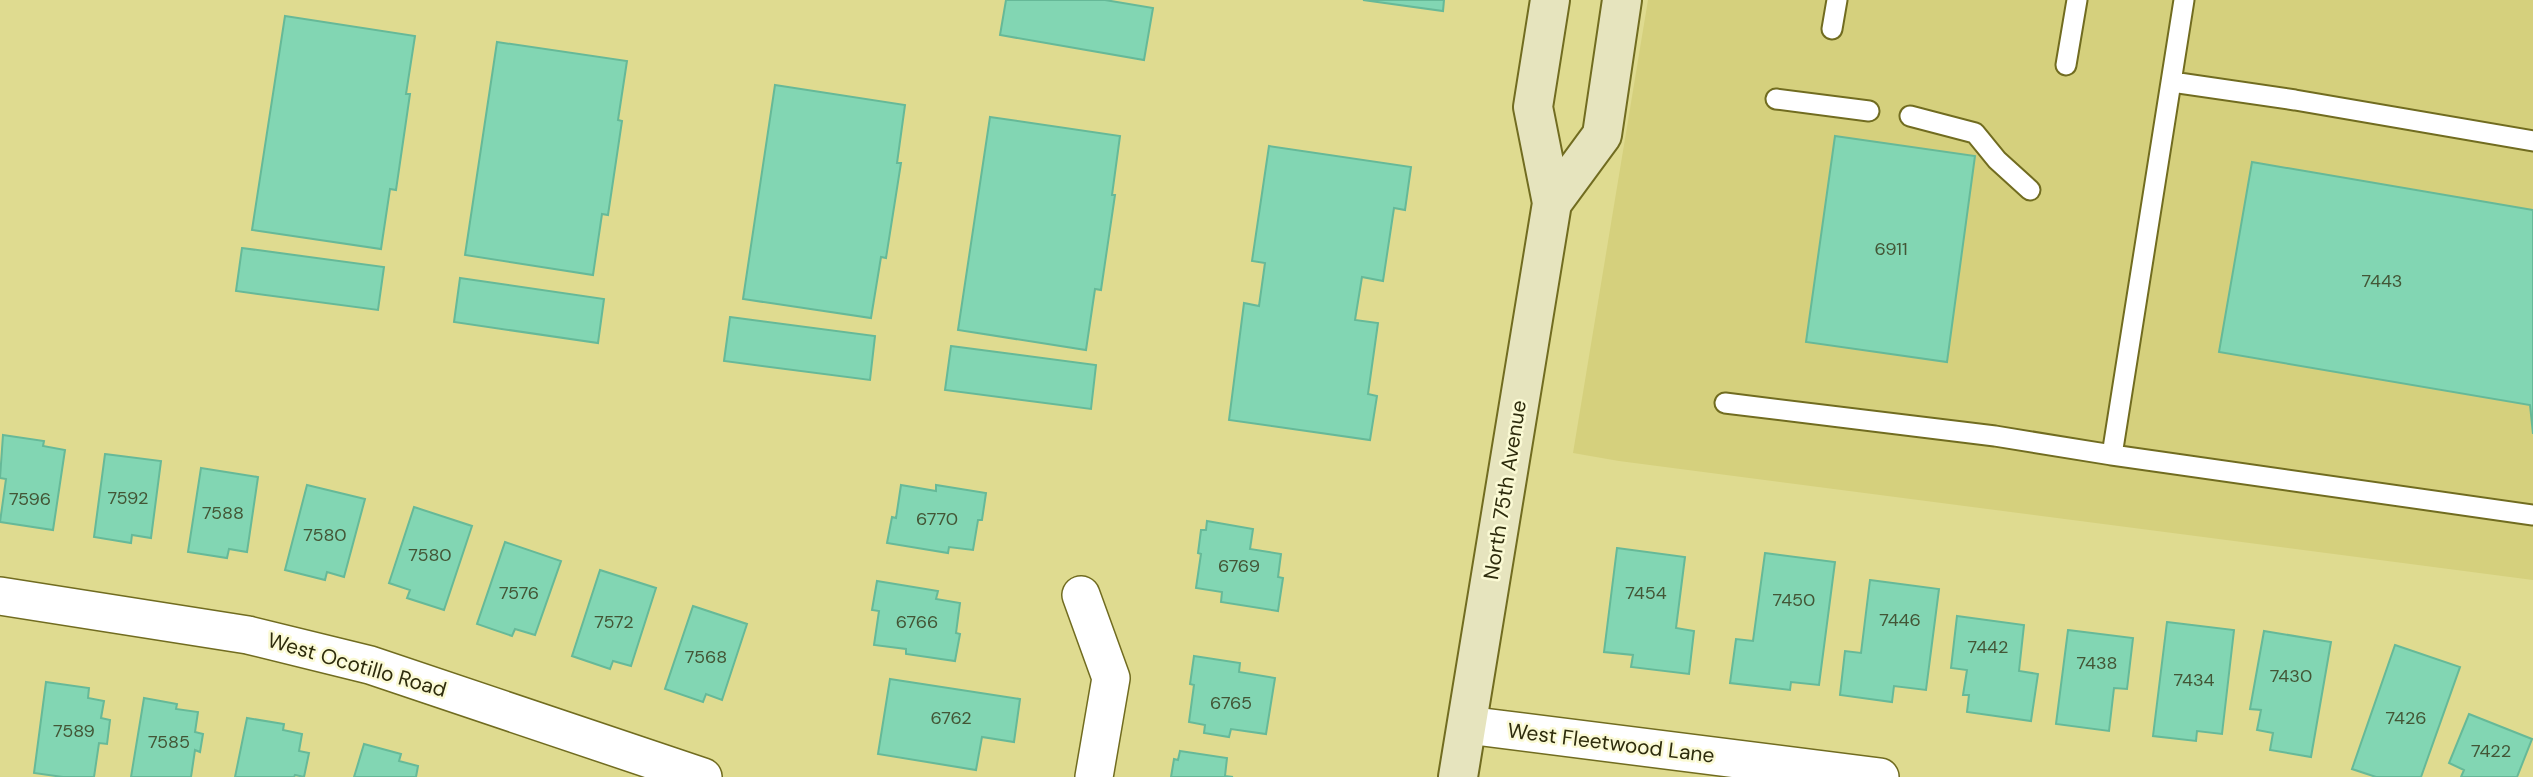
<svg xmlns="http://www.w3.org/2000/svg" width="2533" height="777" font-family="'DM Sans',sans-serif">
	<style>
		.built { fill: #d5d07d }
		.building { fill: #82d6b3; stroke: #66b998; stroke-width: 2 }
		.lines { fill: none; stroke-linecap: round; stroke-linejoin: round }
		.lane-casing { stroke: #716c20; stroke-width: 23 }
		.street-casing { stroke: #716c20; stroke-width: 40 }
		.secondary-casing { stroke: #716c20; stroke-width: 42 }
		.lane { stroke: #fff; stroke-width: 19 }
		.street { stroke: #fff; stroke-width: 37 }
		.secondary { stroke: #e6e4be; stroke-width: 38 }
		.labels { text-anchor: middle; stroke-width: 5; stroke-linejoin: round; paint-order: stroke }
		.number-label { font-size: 18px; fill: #435636 }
		.street-label { font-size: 21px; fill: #2e2c0d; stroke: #fbfad5 }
	</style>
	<rect width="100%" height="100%" fill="#dfdb90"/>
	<path class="built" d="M1648,0h885v580l-914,-119 -46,-8z"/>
	<path class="building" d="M1006,0h99l48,8 -9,52 -144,-25z
		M1363,0h81l-1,11z
		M285,16l130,20 -9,58h4l-14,96 -6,-1 -9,60 -129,-19z
		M497,42l130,19 -9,59 4,1 -14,94 -6,-1 -9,61 -128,-20z
		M775,85l130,20 -8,58h4l-15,95 -5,-1 -10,61 -128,-19z
		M990,117l130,19 -8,59h3l-14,95 -6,-1 -9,61 -128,-20z
		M1835,136l140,20 -28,206 -141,-20z
		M1269,146l142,21 -6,43 -11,-2 -11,73 -21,-4 -7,43 23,3 -10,71 9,2 -7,44 -141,-20 15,-117 15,3 6,-43 -13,-2z
		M2252,162l281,48v224l-3,-29 -311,-53z
		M242,248l142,19 -6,43 -142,-19z
		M460,278l144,21 -6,44 -144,-21z
		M730,317l145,19 -5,44 -146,-19z
		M951,346l145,19 -5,44 -146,-19z
		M3,435l41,6 -1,5 22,4 -12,80 -53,-8 6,-43 -6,-1z
		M105,454l56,7 -10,77 -19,-3 -1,8 -37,-6z
		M201,468l57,9 -11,75 -18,-3 -2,9 -39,-6z
		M307,485l58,14 -21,78 -17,-5 -2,8 -40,-10z
		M901,485l35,6v-6l50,8 -4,27h-4l-5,30 -24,-3 -1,6 -61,-10 5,-26 4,1z
		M414,507l58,19 -28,84 -37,-12 3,-8 -21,-7z
		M1207,521l46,8 -3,20 31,5 -3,23 5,1 -5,33 -57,-9 1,-10 -26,-4 5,-34 -3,-1 3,-23h5z
		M505,542l56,19 -26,74 -20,-6 -3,7 -35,-12z
		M1617,548l68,9 -9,71 18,3 -5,43 -58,-7 2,-12 -29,-3z
		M1765,553l70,9 -16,123 -28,-3 -1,8 -60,-7 6,-44 17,2z
		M600,570l56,18 -25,78 -18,-5 -3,8 -38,-13z
		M1870,580l69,9 -13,101 -32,-4 -2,16 -52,-7 5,-44 16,2z
		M877,581l61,10 -2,8 24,4 -4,30 4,1 -5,27 -49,-7v-5l-32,-4 5,-34 -7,-1z
		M693,606l54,18 -25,76 -16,-6 -3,8 -38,-13z
		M1957,616l67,9 -5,46 19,3 -7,47 -64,-9 2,-17h-6l4,-25 -16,-2z
		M2167,622l67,8 -12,104 -25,-3 -1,10 -43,-5z
		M2068,630l65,8 -6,51 -13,-1 -5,43 -53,-7z
		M2264,631l67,11 -20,115 -41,-7 3,-17 -16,-3 4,-20 -11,-1z
		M2395,645l65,22 -39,110h-45l-24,-8z
		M1194,656l46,7 -1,9 36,6 -9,56 -35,-5 -2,8 -25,-4 1,-8 -16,-3 5,-37 -4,-1z
		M890,679l130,20 -6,43 -32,-5 -6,33 -98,-16z
		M46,682l43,6 -1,10 16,3 -3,17 9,2 -3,24 -8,-1 -5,34h-31l-29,-4z
		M144,698l33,6 -1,5 22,3 -3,20 8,2 -3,18 -5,-2 -4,27h-60z
		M2469,714l63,25 -15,38h-56l3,-7 -15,-7z
		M247,718l37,6 -1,6 19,4 -3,17 10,2 -5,24 -9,-2 -1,2h-59z
		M364,744l37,10 -2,7 19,5 -2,11h-62z
		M1180,751l47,7 -2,18 8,1h-62l3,-18 4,1z"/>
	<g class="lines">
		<g class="lane-casing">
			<path id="lane" d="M1832,29l5,-29
				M2066,65l11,-65
				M2172,82l123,18 238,41
				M1776,99l93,12
				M1910,116l65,17 22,27 33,30
				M1725,403l270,33 117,19 72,-455
				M2112,455l421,60"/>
		</g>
		<g class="street-casing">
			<path id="street" d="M1081,595l30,83 -17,99
				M0,596l248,39 122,30 333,112
				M1467,725l413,52"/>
		</g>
		<g class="secondary-casing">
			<path id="secondary" d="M1552,203l50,-68 20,-135
				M1458,777l94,-574 -19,-96 17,-107"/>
		</g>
		<use href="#lane" class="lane"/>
		<use href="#street" class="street"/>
		<use href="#secondary" class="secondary"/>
	</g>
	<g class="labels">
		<g class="number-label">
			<text x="1891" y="255">6911</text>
			<text x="2382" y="287">7443</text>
			<text x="128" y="504">7592</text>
			<text x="30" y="505">7596</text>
			<text x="223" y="519">7588</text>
			<text x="937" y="525">6770</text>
			<text x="325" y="541">7580</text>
			<text x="430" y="561">7580</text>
			<text x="1239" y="572">6769</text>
			<text x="519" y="599">7576</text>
			<text x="1646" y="599">7454</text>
			<text x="1794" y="606">7450</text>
			<text x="1900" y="626">7446</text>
			<text x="614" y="628">7572</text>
			<text x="917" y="628">6766</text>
			<text x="1988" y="653">7442</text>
			<text x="706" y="663">7568</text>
			<text x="2097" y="669">7438</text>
			<text x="2291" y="682">7430</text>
			<text x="2194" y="686">7434</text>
			<text x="1231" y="709">6765</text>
			<text x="951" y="724">6762</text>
			<text x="2406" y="724">7426</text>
			<text x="74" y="737">7589</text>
			<text x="169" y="748">7585</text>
			<text x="2491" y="757">7422</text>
		</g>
		<g class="street-label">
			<text transform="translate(1505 490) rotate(-81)" y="7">North 75th Avenue</text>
			<text transform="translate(357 665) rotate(16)" y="7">West Ocotillo Road</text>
			<text transform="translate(1611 743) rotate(7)" y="7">West Fleetwood Lane</text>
		</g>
	</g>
</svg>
